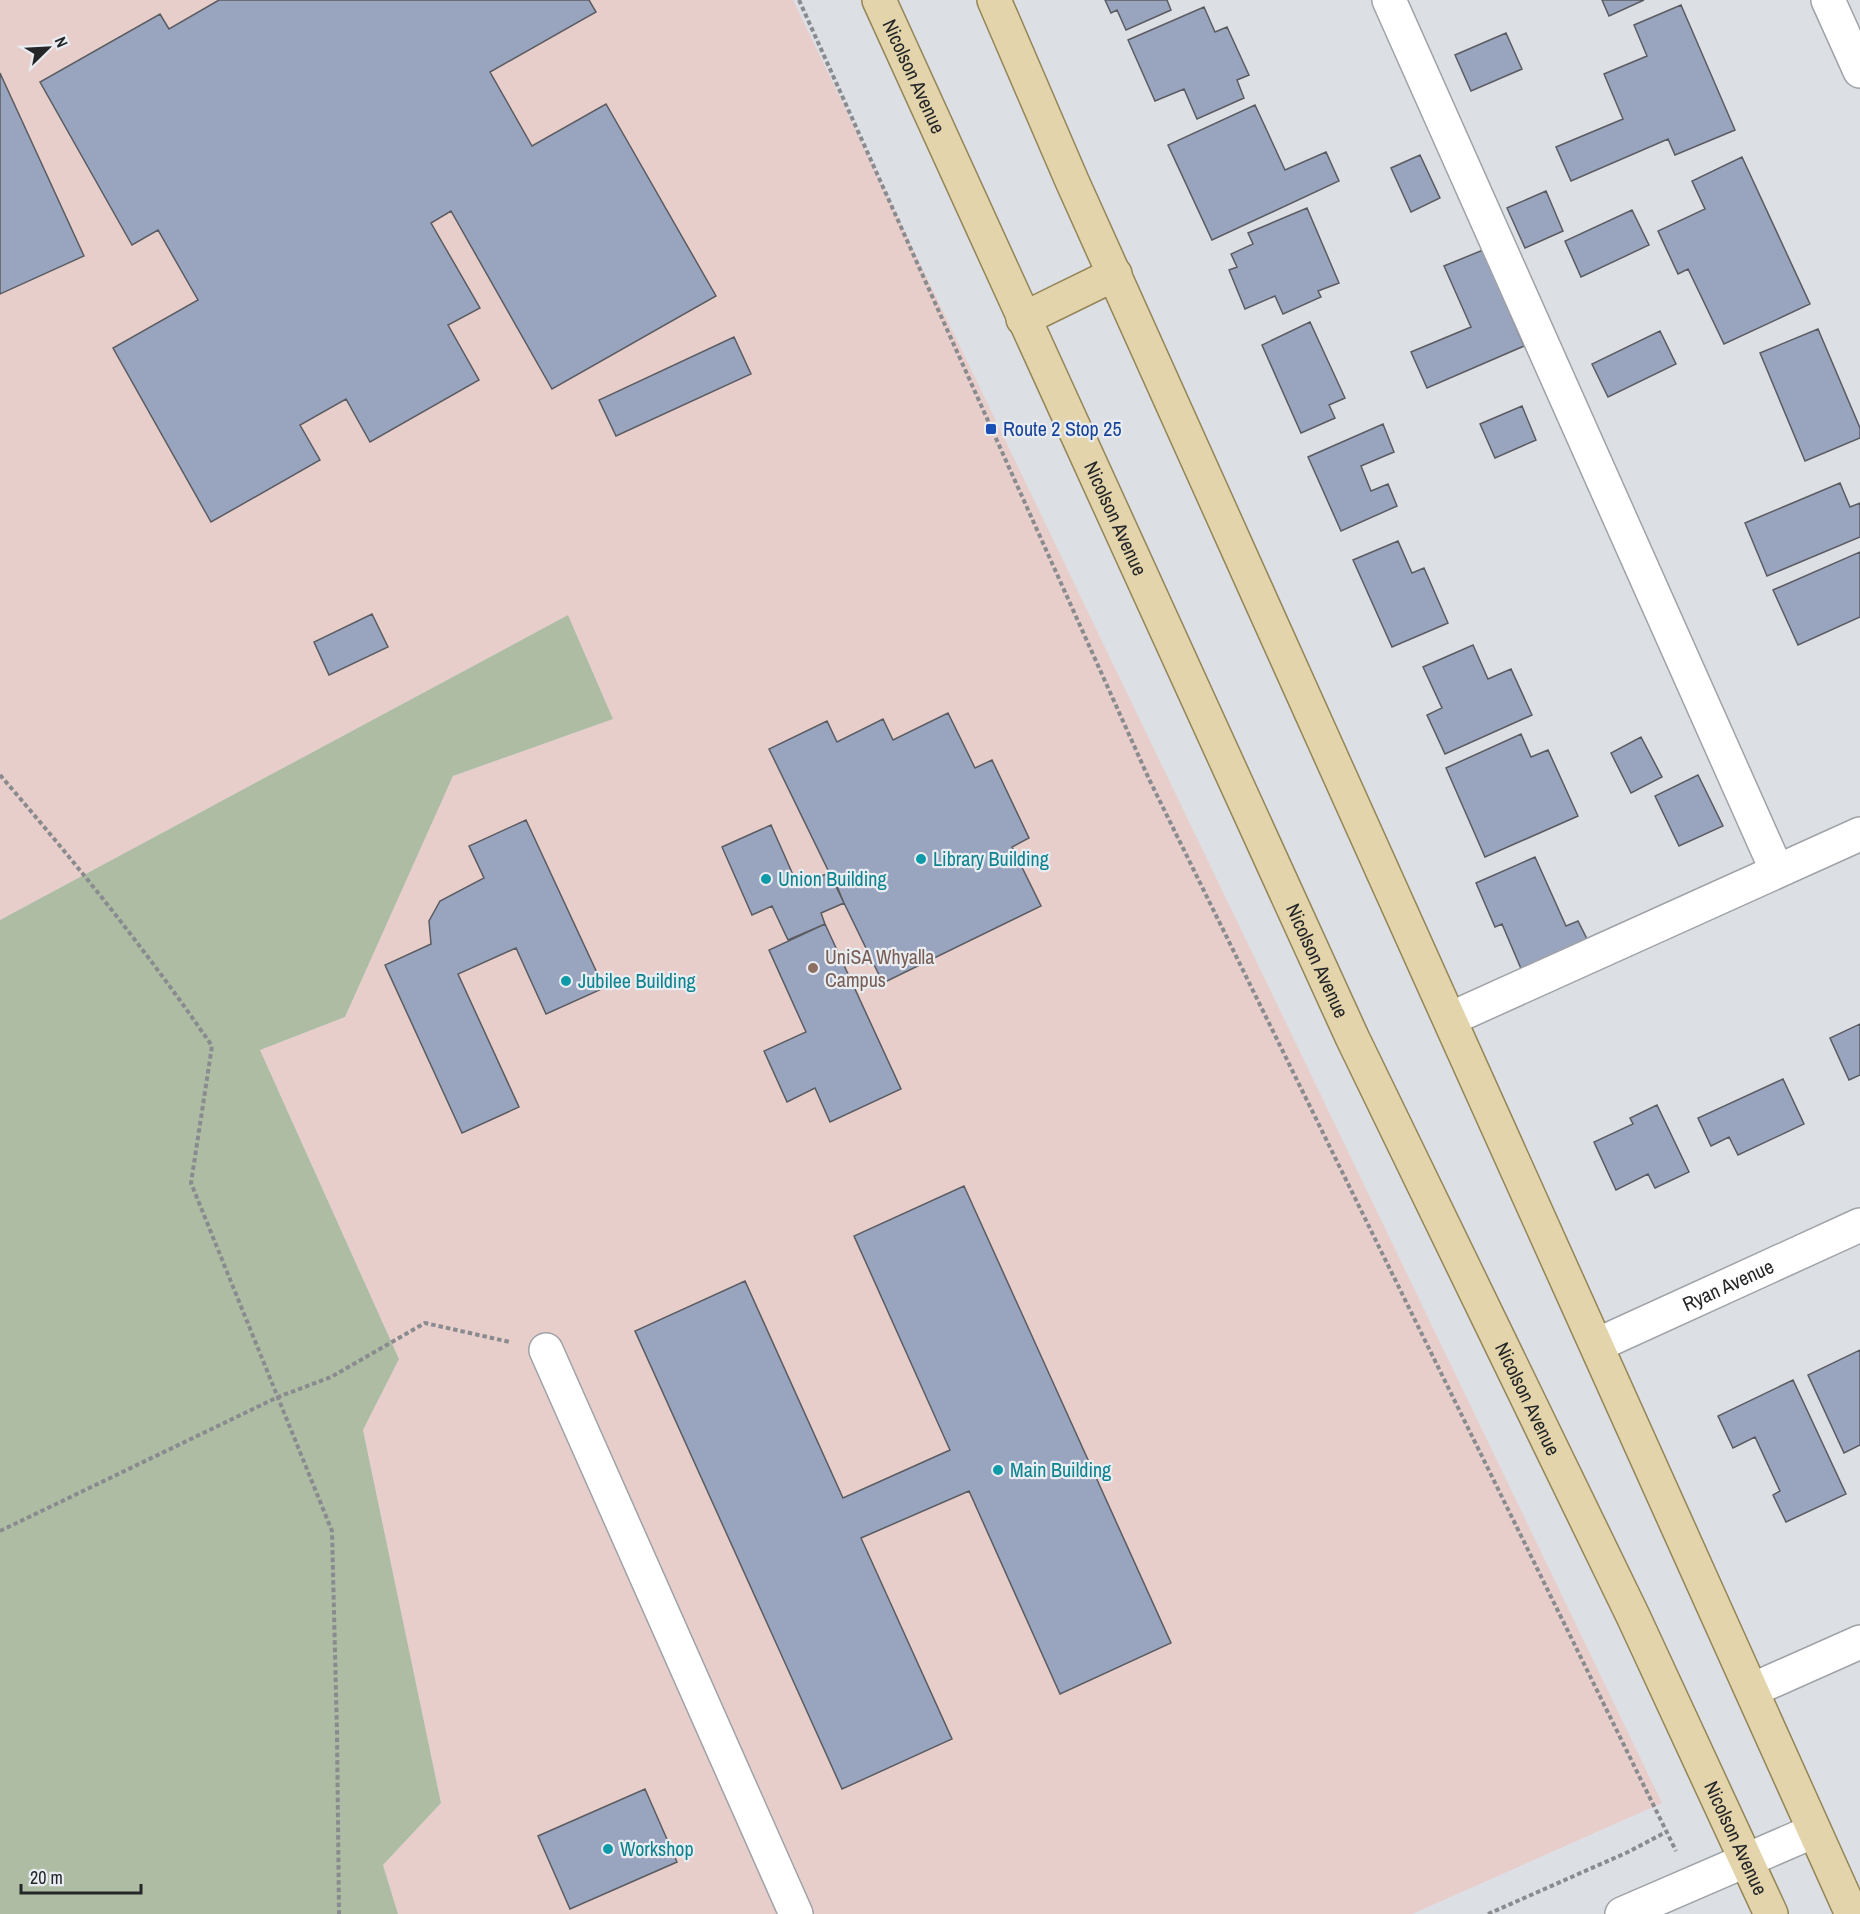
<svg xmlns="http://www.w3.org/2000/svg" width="1860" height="1914" font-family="'Archivo Narrow',sans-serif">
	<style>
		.education { fill: #e8cecb }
		.green { fill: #afbca4 }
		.building { fill: #99a4bf; stroke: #5a5c61; stroke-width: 1.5 }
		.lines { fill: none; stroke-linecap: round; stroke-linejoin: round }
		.minor-casing { stroke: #9fa2a7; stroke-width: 36 }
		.major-casing { stroke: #948559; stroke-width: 36 }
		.path { stroke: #898b8f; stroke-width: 4; stroke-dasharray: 4.5 3; stroke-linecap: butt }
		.minor { stroke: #fff; stroke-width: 33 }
		.major { stroke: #e3d4ab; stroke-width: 33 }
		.transit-dot { fill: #1a4fb4; stroke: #e9ecf1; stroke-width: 2 }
		.culture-dot { fill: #0f9aa8; stroke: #e9ecf1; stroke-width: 2 }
		.education-dot { fill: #8d6e63; stroke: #e9ecf1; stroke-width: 2 }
		.labels { text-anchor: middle; stroke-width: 4.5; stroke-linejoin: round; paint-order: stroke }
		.street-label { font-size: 20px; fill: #252628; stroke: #e9ecf1 }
		.transit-label { font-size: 20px; fill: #164399; stroke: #e9ecf1; text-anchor: start }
		.culture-label { font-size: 20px; fill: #0d838f; stroke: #e9ecf1; text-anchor: start }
		.education-label { font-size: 20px; fill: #785e54; stroke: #e9ecf1; text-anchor: start }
	</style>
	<rect width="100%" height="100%" fill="#dcdfe4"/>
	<path class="education" d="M0,0h793l869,1803 -250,111h-1014l-15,-49 58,-62 -78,-373 36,-71 -139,-309 85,-33 108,-241 160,-57 -45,-104 -568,305z"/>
	<path class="green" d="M568,615l45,104 -160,57 -108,241 -85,33 139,309 -36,71 78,373 -58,62 15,49h-398v-994z"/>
	<path class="building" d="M219,0h370l7,12 -106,60 42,74 74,-42 110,192 -164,93 -101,-178 -20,12 49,85 -32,17 31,55 -109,62 -24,-43 -46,26 20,35 -109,62 -98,-174 85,-48 -40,-70 -26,15 -92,-163 120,-68 9,15z
		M1105,0h62l4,10 -45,20 -9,-20 -6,3z
		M1602,0h42l-35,16z
		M1681,5l54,125 -60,25 -7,-16 -97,42 -15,-34 67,-28 -19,-45 43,-18 -13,-31z
		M1204,7l11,25 12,-5 22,48 -12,5 7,18 -47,21 -13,-30 -29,12 -27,-61z
		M1506,33l16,36 -51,22 -16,-36z
		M0,73l84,183 -84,38z
		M1255,105l30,65 41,-18 13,29 -127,59 -44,-95z
		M1420,155l20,43 -29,14 -20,-44z
		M1742,157l68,147 -86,40 -36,-75 -10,5 -20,-43 47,-22 -13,-28z
		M1546,191l17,40 -38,17 -18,-40z
		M1307,208l32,75 -21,8 3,6 -38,17 -8,-18 -30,13 -16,-39 8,-3 -6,-13 22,-10 -5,-11z
		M1632,210l17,35 -68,32 -16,-36z
		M1483,250l41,96 -97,42 -16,-36 60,-25 -27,-61z
		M1310,322l35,76 -16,7 6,13 -34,15 -39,-88z
		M1818,329l42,99v10l-55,23 -45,-108z
		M1660,331l16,33 -68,33 -16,-33z
		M734,337l17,37 -135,62 -17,-36z
		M1522,406l14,34 -41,18 -15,-34z
		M1383,424l11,28 -33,14 10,25 17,-7 9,22 -56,25 -33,-74z
		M1840,483l10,24 10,-4v34l-93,39 -22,-53z
		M1398,541l14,32 12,-5 24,55 -56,24 -39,-87z
		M1860,552v65l-62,28 -25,-55z
		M372,614l16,33 -59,28 -15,-33z
		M1473,645l15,34 23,-10 21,46 -87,39 -18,-39 15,-7 -19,-41z
		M948,713l27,55 17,-8 37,78 -17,9 29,59 -158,77 -114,-234 58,-28 10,21 46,-23 10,21z
		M1521,734l10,23 17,-7 30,66 -93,41 -39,-89z
		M1641,737l21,40 -31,16 -20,-40z
		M1698,775l25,51 -44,20 -24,-50z
		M526,820l78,168 -58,26 -30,-66 -58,26 61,133 -57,26 -77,-168 46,-21 -2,-23 11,-20 44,-23 -15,-32z
		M771,825l27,61 33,-14 13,31 -23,10 4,11 -37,16 -16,-34 -20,9 -30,-68z
		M1535,857l31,69 12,-5 10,20 -66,30 -20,-47 -7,3 -19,-44z
		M825,924l76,165 -71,33 -15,-34 -28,14 -23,-51 42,-19 -37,-82z
		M1860,1024v51l-11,5 -19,-42z
		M1783,1079l21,45 -66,31 -9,-18 -18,9 -13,-28z
		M1657,1105l32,67 -34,16 -7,-14 -32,16 -22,-48 39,-18 -3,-6z
		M964,1186l207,457 -111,51 -91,-203 -108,47 91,201 -110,50 -207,-458 110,-50 98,217 107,-48 -96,-214z
		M1860,1350v95l-16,8 -36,-78z
		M1793,1380l53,114 -60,28 -13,-27 7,-4 -25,-54 -22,11 -15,-32z
		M645,1789l32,73 -107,47 -32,-73z"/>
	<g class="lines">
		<g class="minor-casing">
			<g id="minor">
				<path d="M1389,0l388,871"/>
				<path d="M1828,0l32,71"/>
				<path d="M1450,1019l410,-185"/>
				<path id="s1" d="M1597,1345l263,-120"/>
				<path d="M546,1350l250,564"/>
				<path d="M1752,1690l108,-48"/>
				<path d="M1622,1914l192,-83"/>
			</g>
		</g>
		<g class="major-casing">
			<g id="major">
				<path id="s2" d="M879,0l473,1037 281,579 138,298"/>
				<path d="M994,0l78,181 780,1733"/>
				<path d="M1023,319l92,-45"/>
			</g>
		</g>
		<path class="path" d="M799,0l350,779 527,1072
			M0,775c75,87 147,176 212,271l-21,137 141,348 5,202 2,181
			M0,1531l278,-134 53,-20 94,-54 85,19
			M1488,1914l140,-62 38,-20"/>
		<use href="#minor" class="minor"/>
		<use href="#major" class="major"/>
	</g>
	<rect class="transit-dot" x="985" y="423" width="12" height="12" rx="3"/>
	<g class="culture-dot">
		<circle cx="921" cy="859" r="6"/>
		<circle cx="766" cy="879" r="6"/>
		<circle cx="566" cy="981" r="6"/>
		<circle cx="998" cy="1470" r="6"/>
		<circle cx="608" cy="1849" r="6"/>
	</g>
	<circle class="education-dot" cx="813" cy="968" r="6"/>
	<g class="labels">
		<g class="street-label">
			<text dy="7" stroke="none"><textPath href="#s2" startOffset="84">Nicolson Avenue</textPath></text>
			<text dy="7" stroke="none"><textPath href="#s2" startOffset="570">Nicolson Avenue</textPath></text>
			<text dy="7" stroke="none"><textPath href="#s2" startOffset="1056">Nicolson Avenue</textPath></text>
			<text dy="7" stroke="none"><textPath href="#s1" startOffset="144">Ryan Avenue</textPath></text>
			<text dy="7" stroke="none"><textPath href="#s2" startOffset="1542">Nicolson Avenue</textPath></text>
			<text dy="7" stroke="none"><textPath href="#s2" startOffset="2028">Nicolson Avenue</textPath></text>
		</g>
		<g class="transit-label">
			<text x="1003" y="436">Route 2 Stop 25</text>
		</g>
		<g class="culture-label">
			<text x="933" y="866">Library Building</text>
			<text x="778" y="886">Union Building</text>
			<text x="578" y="988">Jubilee Building</text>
			<text x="1010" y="1477">Main Building</text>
			<text x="620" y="1856">Workshop</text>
		</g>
		<g class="education-label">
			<text x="825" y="964">UniSA Whyalla<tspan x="825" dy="23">Campus</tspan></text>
		</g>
	</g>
	<g transform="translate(48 48) rotate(66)" stroke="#e9ecf1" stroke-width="4.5" paint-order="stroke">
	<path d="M0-4.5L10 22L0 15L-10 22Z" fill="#252628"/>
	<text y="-9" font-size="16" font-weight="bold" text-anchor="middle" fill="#252628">N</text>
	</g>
	<path d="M21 1884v9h120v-9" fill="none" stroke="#252628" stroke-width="3"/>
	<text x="30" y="1884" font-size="18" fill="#252628" stroke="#e9ecf1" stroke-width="4.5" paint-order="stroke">20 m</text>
</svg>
